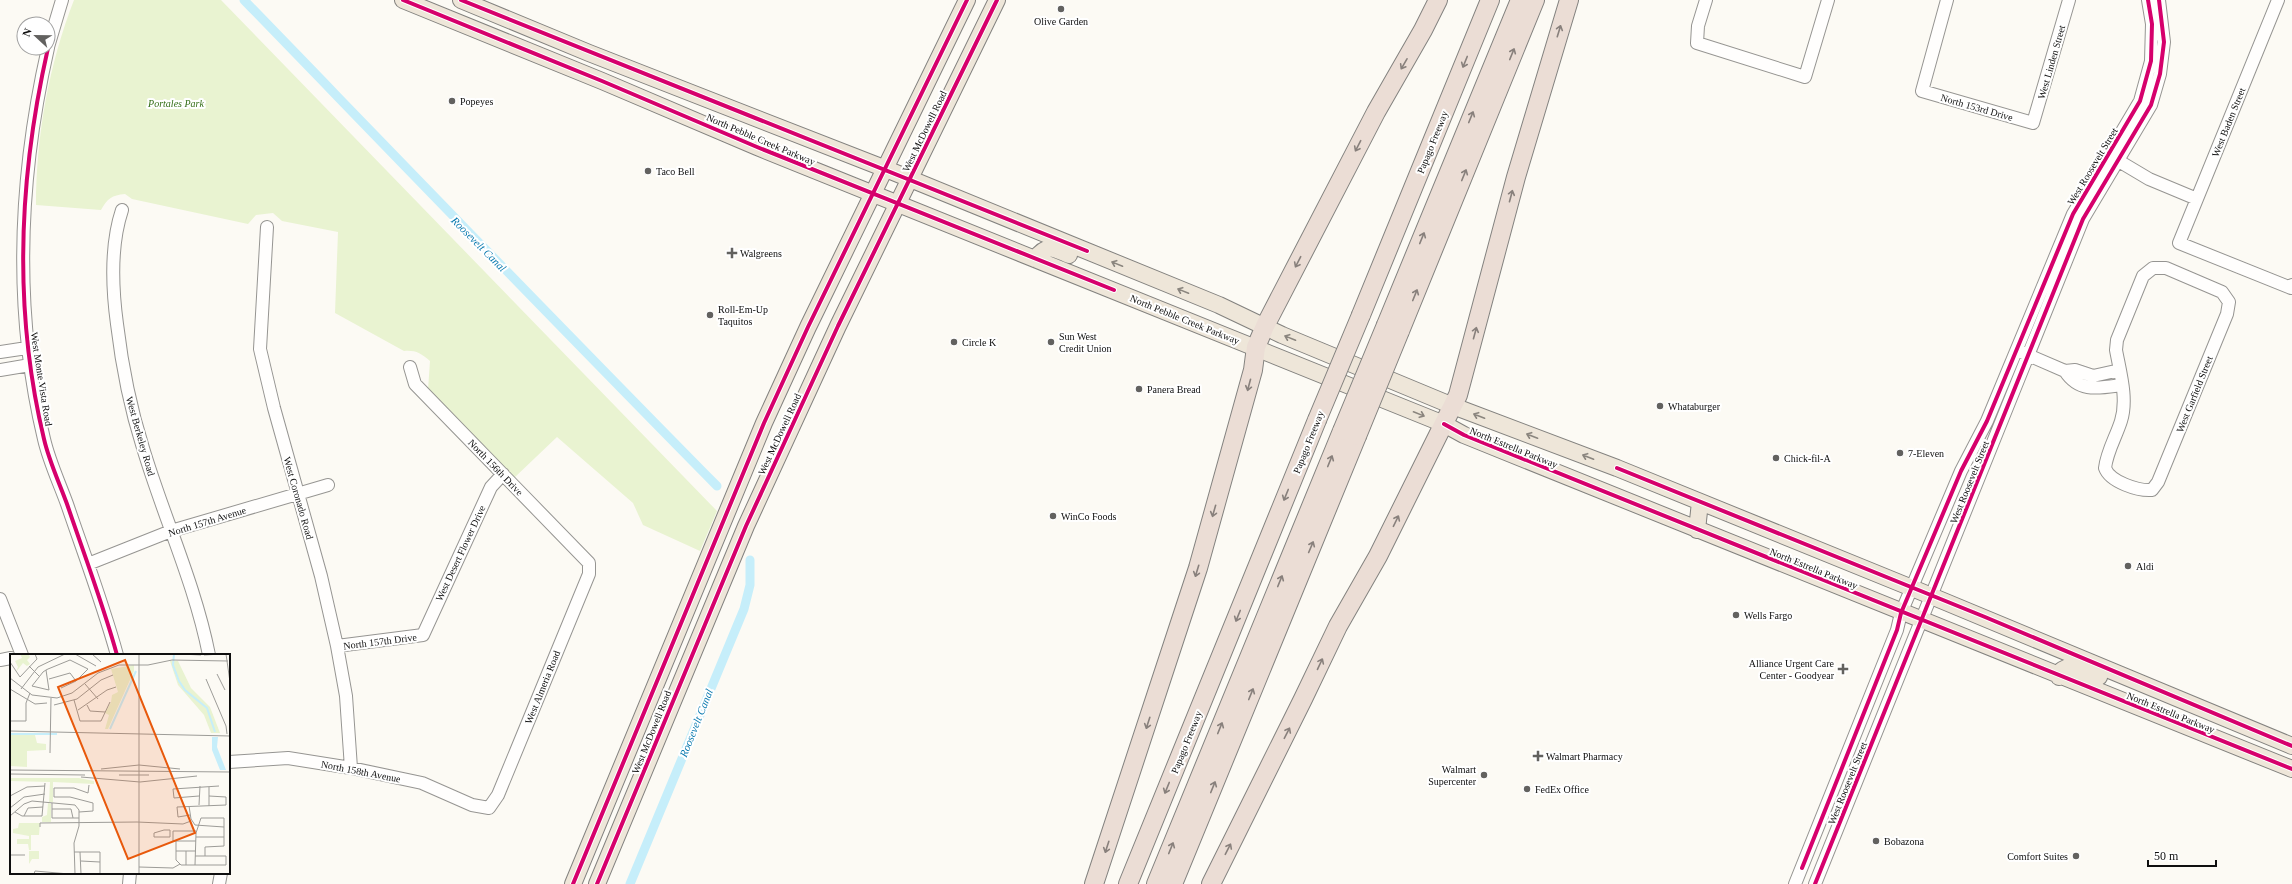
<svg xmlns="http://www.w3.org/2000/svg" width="2292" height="884" font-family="Georgia,serif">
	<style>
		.green { fill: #e9f3d1 }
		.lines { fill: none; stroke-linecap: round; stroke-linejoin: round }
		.canal { stroke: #c6eefa; stroke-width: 9 }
		.minor-casing { stroke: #969592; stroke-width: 14 }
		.major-casing { stroke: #83827f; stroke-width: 18 }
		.highway-casing { stroke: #83827f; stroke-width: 20 }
		.minor { stroke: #fffefd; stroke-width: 12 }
		.major { stroke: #eee6d9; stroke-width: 16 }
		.highway { stroke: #ebddd5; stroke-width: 18 }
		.highway-bridge-casing { stroke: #83827f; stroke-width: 20; stroke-linecap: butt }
		.highway-bridge { stroke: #ebddd5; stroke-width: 18 }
		.cycleway-casing { stroke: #fff; stroke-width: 6 }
		.cycleway { stroke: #d6006c; stroke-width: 4 }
		.oneway { stroke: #88807c }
		.oneway2 { stroke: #8a857e }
		.poi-dot { fill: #62615f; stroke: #fff; stroke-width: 1.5 }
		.labels { text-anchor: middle; stroke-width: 4; stroke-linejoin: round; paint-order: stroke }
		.poi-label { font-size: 10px; fill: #0f0f0f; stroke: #fff; text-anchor: start }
		.street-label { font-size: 10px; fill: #0f0f0f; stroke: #fff }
		.park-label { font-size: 10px; font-style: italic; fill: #346e17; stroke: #fff }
		.water-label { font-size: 11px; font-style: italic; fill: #0a7aaf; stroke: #fff }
		.inset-river { fill: none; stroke: #c6eefa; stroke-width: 2 }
		.inset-road { fill: none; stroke: #9d9c98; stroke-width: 1 }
		.view { fill: #e8590c; fill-opacity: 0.15; stroke: #e8590c; stroke-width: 2 }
		.inset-edge { fill: none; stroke: #0f0f0f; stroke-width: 2 }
	</style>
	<rect width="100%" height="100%" fill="#fcfaf4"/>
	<path class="green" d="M74,0h147l496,511 -17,40 -57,-26 -10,-22 -76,-66 -43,41 -86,-88 2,-29c-9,-8 -15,-11 -26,-10l-69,-38 3,-81 -56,-11 -9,-8 -17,2 -8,9 -116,-25 -7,-5c-13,1 -18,5 -24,16l-65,-5c0,-69 13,-141 38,-205z"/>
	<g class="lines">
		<path class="canal" d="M244,0c157,162 314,325 473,486
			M630,884l114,-275 6,-24v-25"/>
		<g class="minor-casing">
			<path id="minor" d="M1706,0l-8,26 -1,17 108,34 23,-77
				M1947,0l-25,91 111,32 36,-123
				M2278,0l-99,243 112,45 1,-3
				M48,47l14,-47
				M48,48c-29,128 -35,262 -4,391 5,22 15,43 23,65 17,50 36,100 50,151
				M2112,157l37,22 48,20
				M122,210c-12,36 -10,77 -5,114 5,42 13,83 26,124 21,70 52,136 66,207
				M267,227l-7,122 14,59 47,168 16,70 9,50 5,72
				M2153,268h13l56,24 7,10 -2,12 -69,168 -6,8c-14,1 -42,-8 -47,-22 2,-17 11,-31 16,-47 7,-22 -1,-49 -5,-71l1,-10 26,-64z
				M0,352l27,-4
				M2021,352l44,19 10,-1 18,6 27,-6
				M0,370l30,-5
				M2065,371c14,22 34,17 57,14
				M88,564l83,-33 157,-46
				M0,599l22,56
				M337,646l86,-11 68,-148 12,-13
				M0,660l11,-2
				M229,762l59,-4 63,10 71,15 50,22 17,3 9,-13 91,-221v-11l-174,-179 -5,-17
				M129,884l1,-11
				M219,884l2,-11
				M1795,884l102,-254 4,-17 60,-142 26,-50 86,-207 67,-113 11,-40 1,-37 -4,-24
				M1815,884l268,-665 68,-114 9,-31 4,-32 -5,-42"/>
		</g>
		<g class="major-casing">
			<path id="major" d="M403,0l199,81 155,66 687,277 20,11 828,334
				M461,0l128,53 297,116 333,136 63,30 171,71 164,62 295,120 380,158
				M1035,259c12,-16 18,-11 34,-4
				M1697,530l3,-28
				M2059,677l3,-7 8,-4 29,11
				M573,884l191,-461 44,-96 159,-327
				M597,884l149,-358 92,-200 159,-326"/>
		</g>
		<g class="highway-casing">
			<path id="highway" d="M1361,315l129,-315
				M1386,325l134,-325
				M1400,331l135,-331
				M1094,884l104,-316 55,-198 3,-23 9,-21 111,-214 47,-82 15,-30
				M1128,884l189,-464
				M1156,884l186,-453
				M1173,884l184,-448
				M1211,884l92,-185 35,-73 40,-70 80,-161 58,-218 53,-177"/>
		</g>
		<use href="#minor" class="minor"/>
		<use href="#major" class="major"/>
		<use href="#highway" class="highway"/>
		<g class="highway-bridge-casing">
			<path id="highway-bridge" d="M1317,420l44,-105
				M1342,431l44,-106
				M1357,436l43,-105"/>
		</g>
		<use href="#highway-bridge" class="highway-bridge"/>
		<g class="cycleway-casing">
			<path id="cycleway" d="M403,0l199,81 155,66 357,143
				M461,0l626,251
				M48,48c-29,128 -35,262 -4,391 5,22 15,43 23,65 17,50 36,100 50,151
				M1444,424l20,11 828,334
				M1617,468l368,149 307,129
				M1802,868l95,-238 4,-17 60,-142 26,-50 86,-207 67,-113 11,-40 1,-37 -4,-24
				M573,884l191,-461 44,-96 159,-327
				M597,884l149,-358 92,-200 159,-326
				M1815,884l268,-665 68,-114 9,-31 4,-32 -5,-42"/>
		</g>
		<use href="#cycleway" class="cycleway"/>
	</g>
	<defs><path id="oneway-shaft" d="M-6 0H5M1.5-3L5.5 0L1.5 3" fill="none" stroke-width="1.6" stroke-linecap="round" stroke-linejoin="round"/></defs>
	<g class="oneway">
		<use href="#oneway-shaft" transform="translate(1559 31) rotate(-73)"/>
		<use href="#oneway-shaft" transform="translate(1512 54) rotate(-68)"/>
		<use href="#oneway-shaft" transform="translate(1465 62) rotate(112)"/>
		<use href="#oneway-shaft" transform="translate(1404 64) rotate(120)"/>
		<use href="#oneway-shaft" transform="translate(1471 117) rotate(-68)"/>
		<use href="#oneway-shaft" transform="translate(1358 146) rotate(117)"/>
		<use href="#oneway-shaft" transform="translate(1464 175) rotate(-68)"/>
		<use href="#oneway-shaft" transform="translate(1511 196) rotate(-75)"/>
		<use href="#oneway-shaft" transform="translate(1422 238) rotate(-68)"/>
		<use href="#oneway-shaft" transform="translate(1298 262) rotate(117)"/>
		<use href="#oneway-shaft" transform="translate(1415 295) rotate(-68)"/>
		<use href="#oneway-shaft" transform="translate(1475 333) rotate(-75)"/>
		<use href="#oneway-shaft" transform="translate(1249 385) rotate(105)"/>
		<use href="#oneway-shaft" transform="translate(1330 461) rotate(-68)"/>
		<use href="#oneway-shaft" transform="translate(1286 495) rotate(112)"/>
		<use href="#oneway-shaft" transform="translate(1214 511) rotate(106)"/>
		<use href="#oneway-shaft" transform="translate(1396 521) rotate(-64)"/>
		<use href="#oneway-shaft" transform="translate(1311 547) rotate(-67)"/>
		<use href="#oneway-shaft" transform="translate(1197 571) rotate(107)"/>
		<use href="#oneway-shaft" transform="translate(1280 581) rotate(-68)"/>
		<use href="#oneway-shaft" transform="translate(1238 616) rotate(112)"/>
		<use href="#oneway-shaft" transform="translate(1320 664) rotate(-65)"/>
		<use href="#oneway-shaft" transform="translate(1251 694) rotate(-68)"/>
		<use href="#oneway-shaft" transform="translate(1148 723) rotate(108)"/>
		<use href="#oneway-shaft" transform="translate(1220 728) rotate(-68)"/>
		<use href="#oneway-shaft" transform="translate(1287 733) rotate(-63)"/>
		<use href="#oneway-shaft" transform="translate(1213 787) rotate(-68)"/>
		<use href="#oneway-shaft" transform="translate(1167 788) rotate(112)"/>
		<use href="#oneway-shaft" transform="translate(1107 847) rotate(108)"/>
		<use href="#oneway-shaft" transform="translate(1171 848) rotate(-68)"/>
		<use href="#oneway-shaft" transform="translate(1228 849) rotate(-63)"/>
	</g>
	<g class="oneway2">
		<use href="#oneway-shaft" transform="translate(1117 264) rotate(-158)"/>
		<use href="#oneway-shaft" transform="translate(1183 291) rotate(-158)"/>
		<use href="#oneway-shaft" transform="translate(1290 338) rotate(-158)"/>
		<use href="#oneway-shaft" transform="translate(1419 414) rotate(22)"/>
		<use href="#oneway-shaft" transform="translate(1479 416) rotate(-159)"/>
		<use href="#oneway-shaft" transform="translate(1532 436) rotate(-159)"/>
		<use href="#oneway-shaft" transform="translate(1588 457) rotate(-159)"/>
	</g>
	<g class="poi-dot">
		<circle cx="1061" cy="9" r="4"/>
		<circle cx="452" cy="101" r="4"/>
		<circle cx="648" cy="171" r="4"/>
		<path d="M730 247h4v4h4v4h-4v4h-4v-4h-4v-4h4z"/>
		<circle cx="710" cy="315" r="4"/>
		<circle cx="954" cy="342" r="4"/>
		<circle cx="1051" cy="342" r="4"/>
		<circle cx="1139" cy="389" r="4"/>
		<circle cx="1660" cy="406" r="4"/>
		<circle cx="1900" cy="453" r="4"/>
		<circle cx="1776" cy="458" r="4"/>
		<circle cx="1053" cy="516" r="4"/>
		<circle cx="2128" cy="566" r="4"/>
		<circle cx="1736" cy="615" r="4"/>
		<path d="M1841 663h4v4h4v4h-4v4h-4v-4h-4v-4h4z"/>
		<path d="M1536 750h4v4h4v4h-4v4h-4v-4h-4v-4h4z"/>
		<circle cx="1484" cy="775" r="4"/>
		<circle cx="1527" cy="789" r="4"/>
		<circle cx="1876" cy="841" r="4"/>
		<circle cx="2076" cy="856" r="4"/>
	</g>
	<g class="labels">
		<g class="poi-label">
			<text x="1061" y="25" text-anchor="middle">Olive Garden</text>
			<text x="460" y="105">Popeyes</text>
			<text x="656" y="175">Taco Bell</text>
			<text x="740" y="257">Walgreens</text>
			<text x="718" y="313">Roll-Em-Up<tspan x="718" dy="12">Taquitos</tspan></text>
			<text x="1059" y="340">Sun West<tspan x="1059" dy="12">Credit Union</tspan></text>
			<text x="962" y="346">Circle K</text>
			<text x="1147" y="393">Panera Bread</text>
			<text x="1668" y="410">Whataburger</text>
			<text x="1908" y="457">7-Eleven</text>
			<text x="1784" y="462">Chick-fil-A</text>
			<text x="1061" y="520">WinCo Foods</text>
			<text x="2136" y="570">Aldi</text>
			<text x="1744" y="619">Wells Fargo</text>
			<text x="1834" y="667" text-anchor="end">Alliance Urgent Care<tspan x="1834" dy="12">Center - Goodyear</tspan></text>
			<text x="1546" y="760">Walmart Pharmacy</text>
			<text x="1476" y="773" text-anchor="end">Walmart<tspan x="1476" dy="12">Supercenter</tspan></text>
			<text x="1535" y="793">FedEx Office</text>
			<text x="1884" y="845">Bobazona</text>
			<text x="2068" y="860" text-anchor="end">Comfort Suites</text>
		</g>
		<g class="street-label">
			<text transform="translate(2051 62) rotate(-74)" y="4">West Linden Street</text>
			<text transform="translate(1977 107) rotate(16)" y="4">North 153rd Drive</text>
			<text transform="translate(2228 122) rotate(-68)" y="4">West Baden Street</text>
			<text transform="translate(924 131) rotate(-64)" y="4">West McDowell Road</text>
			<text transform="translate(761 139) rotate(23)" y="4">North Pebble Creek Parkway</text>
			<text transform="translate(1432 142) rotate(-68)" y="4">Papago Freeway</text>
			<text transform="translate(2092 166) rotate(-59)" y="4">West Roosevelt Street</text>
			<text transform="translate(1185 319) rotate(22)" y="4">North Pebble Creek Parkway</text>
			<text transform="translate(42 379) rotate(81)" y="4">West Monte Vista Road</text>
			<text transform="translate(2194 394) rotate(-68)" y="4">West Garfield Street</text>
			<text transform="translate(779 434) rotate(-65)" y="4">West McDowell Road</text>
			<text transform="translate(141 436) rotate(74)" y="4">West Berkeley Road</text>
			<text transform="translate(1308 442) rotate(-68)" y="4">Papago Freeway</text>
			<text transform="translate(1514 447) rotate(22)" y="4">North Estrella Parkway</text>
			<text transform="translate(496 467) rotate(46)" y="4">North 156th Drive</text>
			<text transform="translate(1969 482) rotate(-68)" y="4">West Roosevelt Street</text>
			<text transform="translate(299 498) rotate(74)" y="4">West Coronado Road</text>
			<text transform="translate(207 521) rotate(-17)" y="4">North 157th Avenue</text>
			<text transform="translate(460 553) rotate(-65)" y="4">West Desert Flower Drive</text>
			<text transform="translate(1814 568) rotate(22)" y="4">North Estrella Parkway</text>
			<text transform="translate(380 641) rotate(-7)" y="4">North 157th Drive</text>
			<text transform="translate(542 687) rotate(-68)" y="4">West Almeria Road</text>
			<text transform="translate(2171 712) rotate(22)" y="4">North Estrella Parkway</text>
			<text transform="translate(651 732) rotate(-68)" y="4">West McDowell Road</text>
			<text transform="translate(1186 742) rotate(-68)" y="4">Papago Freeway</text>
			<text transform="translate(361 771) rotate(11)" y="4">North 158th Avenue</text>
			<text transform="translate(1847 783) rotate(-68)" y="4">West Roosevelt Street</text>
		</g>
		<g class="park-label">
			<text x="176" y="107">Portales Park</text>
		</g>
		<g class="water-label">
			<text transform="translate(479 244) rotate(45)" y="4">Roosevelt Canal</text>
			<text transform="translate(696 723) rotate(-68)" y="4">Roosevelt Canal</text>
		</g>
	</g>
	<g transform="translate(10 654)">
		<rect width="220" height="220" fill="#fcfaf4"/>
		<path d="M10,0h8l2,3 -3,3 3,4 -3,2 -4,-3 -7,9 2,-5 -3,-6 7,-3zM160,7h8l13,27 19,19 10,26h-9l-7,-18 -26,-30zM124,11v6l-26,58h-3l4,-14 -4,-2 6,-11 1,-7 6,-3 -7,-23zM0,81h25l2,8 9,1v6l-19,1v16l-17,-1zM0,124h69l15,3v3l-41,-2v20h-4l1,-20 -40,-1zM38,149l3,1v18h-9v-5l5,-2zM9,169h21l-1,12h-8v15h-2l-1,-6h-11v-5h12v-3l-16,-3v-4l5,-1zM19,197h10v8h-7l-3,5z" fill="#e9f3d1"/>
		<path d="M202,83h6l-1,10 9,23h-6l-8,-20z" fill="#c6eefa"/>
		<path class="inset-river" d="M164,0l-1,11 6,16 6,9 22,18 8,24M100,75l26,-58M0,80h47"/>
		<path class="inset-road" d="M65,0l21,12M82,0l9,8M171,0l20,1M216,0l4,28M194,1l18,-1M0,8l10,15 17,-18 -2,-5M19,12l10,10M36,16l3,20 -17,-4 11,-14 3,-2 2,-1 22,-9 18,9 -12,12 -15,7M207,20l8,16M0,24l22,17 25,3 15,-5 26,-20 21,-8h29l24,-5 56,1M39,25l21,-6 6,8M196,25l20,47 1,8M75,30l13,15M0,35l25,15 12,-1M11,35l17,-22 27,-13M64,46l6,21h21l9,-19M44,51l23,-6 24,-19 12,-5M77,51l3,6 15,1M68,56l29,-20 9,-3M0,67h16v-18l4,-10M0,77l220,5M40,99l1,-55M91,115l38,-4 41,4M0,116l220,2M0,120l75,1M109,121h30M71,123l59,5 57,-6M199,133v19M0,142l17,-9 18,-1M189,142l-25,2 -1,-9 46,-3M42,149v15h27M189,151l1,-19M179,152l2,13 4,6 29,2M0,154l14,-11 21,-3M42,155h19l2,9M5,158l7,4h20l3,-33M69,158l14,-1v-8l-23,-6h-16v-9h20l14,5 1,-8M180,161l-12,2 -1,-10 49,-2v-8l-17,-1M0,162l14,-12 8,-3 43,4 4,5v16l-5,17 1,31M14,162l4,-8 15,-1M30,173v-4l97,-1 46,2 8,-3M154,176h6v7h-16v-4zM186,183h28M166,187v19l5,5h45v-9h-31M186,187h-23v-10h23M166,197h20M64,198h26v22M70,198l1,22M0,201h15M71,207l19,1M176,211v-14M185,211l1,-32 5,-15h23v28l-19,1v9M129,213l34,1 7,-4M24,220l1,-3 34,3M129,220v-220"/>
		<path class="view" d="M115,6l70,173 -67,26 -70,-172z"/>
		<rect width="220" height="220" class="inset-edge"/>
	</g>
	<g transform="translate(36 36) rotate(292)"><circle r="19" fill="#ffffff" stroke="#9f9f9f"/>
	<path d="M0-3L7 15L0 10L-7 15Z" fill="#62615f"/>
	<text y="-6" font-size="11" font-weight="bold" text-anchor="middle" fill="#0f0f0f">N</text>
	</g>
	<path d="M2148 860v6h68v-6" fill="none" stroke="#0f0f0f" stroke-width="2"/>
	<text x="2154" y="860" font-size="12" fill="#0f0f0f" stroke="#ffffff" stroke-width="3" paint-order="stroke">50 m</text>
</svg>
